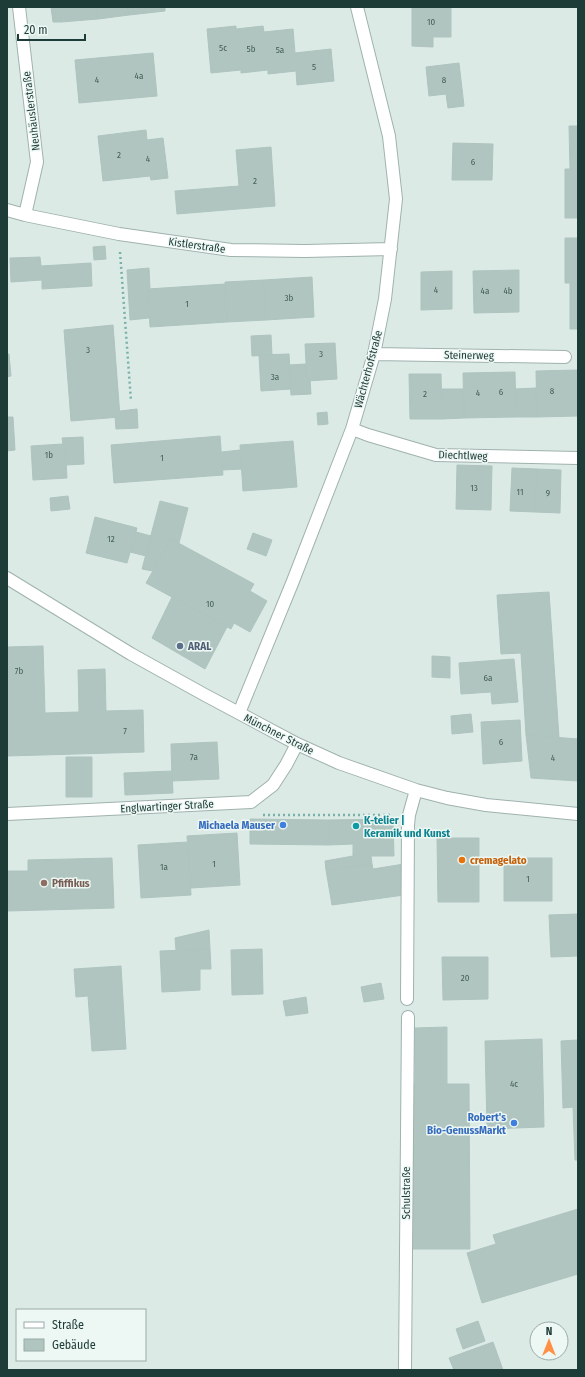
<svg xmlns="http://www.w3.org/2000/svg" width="585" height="1377" font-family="'Fira Sans Condensed',sans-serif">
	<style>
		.building { fill: #b1c5c0; stroke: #aec4bf }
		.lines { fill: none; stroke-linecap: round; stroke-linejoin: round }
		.minor-casing { stroke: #9fb2ae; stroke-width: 14 }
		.path { stroke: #79b1a9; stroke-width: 2.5; stroke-dasharray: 2 3; stroke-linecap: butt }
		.minor { stroke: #fff; stroke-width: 12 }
		.service-dot { fill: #5c6f8a; stroke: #edf7f3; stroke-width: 1.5 }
		.shop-dot { fill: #3f7fe0; stroke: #edf7f3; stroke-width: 1.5 }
		.culture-dot { fill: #0f9aa8; stroke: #edf7f3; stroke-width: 1.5 }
		.food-dot { fill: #e8710a; stroke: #edf7f3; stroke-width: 1.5 }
		.education-dot { fill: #8d6e63; stroke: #edf7f3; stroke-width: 1.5 }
		.labels { text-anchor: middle; stroke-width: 3; stroke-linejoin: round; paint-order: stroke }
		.number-label { font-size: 9px; fill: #425e59 }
		.street-label { font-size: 11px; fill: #1d3b37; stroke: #edf7f3 }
		.service-label { font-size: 11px; font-weight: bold; fill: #4e5e75; stroke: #edf7f3; text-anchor: start }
		.culture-label { font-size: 11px; font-weight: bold; fill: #0d838f; stroke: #edf7f3; text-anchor: start }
		.shop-label { font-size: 11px; font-weight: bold; fill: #366cbe; stroke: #edf7f3; text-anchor: end }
		.food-label { font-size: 11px; font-weight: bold; fill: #c56008; stroke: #edf7f3; text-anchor: start }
		.education-label { font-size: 11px; font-weight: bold; fill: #785e54; stroke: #edf7f3; text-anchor: start }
	</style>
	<rect width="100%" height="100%" fill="#dceae6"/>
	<path class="building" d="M51,7h9l1,15h-8z
		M60,7h37l1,12 -37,3z
		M97,7h31l1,8 -31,4z
		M128,7h37v4l-36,4z
		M412,7h39v30h-18v10l-21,-1z
		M236,26v3l27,-3 1,6 29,-3 2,24 36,-4 3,32 -37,4 -1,-14 -28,3v-4l-27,3v-3l-30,3 -4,-44z
		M153,53l4,43 -78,7 -4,-43z
		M459,63l5,43 -16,2 -2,-14 -17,2 -3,-29z
		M569,126h9v92h-13v-49h5z
		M146,130l1,10 16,-2 5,40 -17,2 -1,-4 -47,5 -5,-45z
		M453,143l40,1 -1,36h-40z
		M271,147l4,59 -98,8 -2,-23 64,-5 -3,-36z
		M565,238h13v91h-8v-46h-5z
		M105,246l1,13 -12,1 -1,-13z
		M40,257l1,9 50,-3 1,23 -50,3v-9l-31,2 -1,-24z
		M149,268l1,21h-2l1,29 -19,2 -3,-50z
		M519,270v42l-45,1 -1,-42z
		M452,271v38l-31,1v-38z
		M312,277l2,40 -48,3 -2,-40z
		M264,280l2,40 -39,2 -2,-40z
		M225,284l2,38 -77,5 -2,-38z
		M113,325l7,92 -49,4 -7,-91z
		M271,335l1,20 -20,1 -1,-20z
		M335,343l2,36 -30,2 -2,-37z
		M7,354h2l2,22 -4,1z
		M289,354l2,35 -30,2 -2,-36z
		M306,364l1,17 3,-1 1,14 -20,1 -2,-30z
		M578,370v46l-41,1 -1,-46z
		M515,372l1,45 -52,1 -1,-45z
		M409,374h32l1,45h-32z
		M536,388l1,29h-21l-1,-28z
		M442,389h21l1,29 -22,1z
		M137,409l1,19 -22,1 -1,-12h5v-6z
		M327,412l1,12 -10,1 -1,-12z
		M7,417h6l2,33 -8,1z
		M220,436l3,39 -109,8 -3,-38z
		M83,437l1,27 -18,1 -1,-21h-2l-1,-6z
		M293,441l4,46 -54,4 -3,-46z
		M63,444h2l2,34 -34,2 -2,-34z
		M240,450l2,19 -19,1 -1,-18z
		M457,465l35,1 -1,44 -35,-1z
		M512,468l25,1 -2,43 -25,-1z
		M537,469l24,1 -1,43 -25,-1z
		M68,496l2,13 -19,2 -1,-13z
		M160,501l28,7 -9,35 -8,-4 -18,32 -11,-2z
		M95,517l42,11 -10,35 -41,-10z
		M136,532l15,4 -5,20 -16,-4z
		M253,533l19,7 -6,16 -19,-7z
		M171,539l83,45 -4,7 17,10 -17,31 -16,-9 -3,6 -85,-46z
		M549,592l10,145 -33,-2 -5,-82 -20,1 -4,-59z
		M172,597l55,30 -22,42 -53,-31z
		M43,646l2,67 34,-1 -1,-42 27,-1 1,42 37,-1 1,42 -137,4v-109z
		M432,656l18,1v21l-18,-1z
		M514,659l4,43 -26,2 -1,-12 -30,2 -2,-31z
		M471,714l2,18 -21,2 -1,-18z
		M520,720l2,41 -39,3 -2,-42z
		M526,735l52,4v42l-47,-3z
		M217,742l2,37 -47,2 -1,-37z
		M66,757h26v40h-26z
		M172,771l1,22 -48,2 -1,-22z
		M250,819l78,1v25l-78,-1z
		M393,819l1,37h-41v-12l-25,1v-25z
		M237,833l3,52 -49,3 -4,-52z
		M437,838h42v64h-41z
		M188,842l3,53 -50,3 -3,-53z
		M353,856h18l1,8 -46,6 -1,-9z
		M112,858l2,50 -106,3 -1,-40h21v-11z
		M504,858h48v43h-48z
		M372,864l1,5 31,-5v31l-72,10 -6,-35z
		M578,914v42l-27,1 -2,-42z
		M209,930l1,19 -34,1 -1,-12z
		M210,949l1,20h-11v21l-38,2 -2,-41z
		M262,949l1,45 -31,1 -1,-45z
		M442,957h46v42l-45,1z
		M121,966l5,83 -34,2 -4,-55 -12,1 -2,-28z
		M381,983l3,16 -20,3 -3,-15z
		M306,997l2,16 -22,3 -3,-15z
		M447,1027v57h-32v-56z
		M542,1039l2,88 -57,2 -2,-88z
		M578,1040v120h-3l-2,-53 -10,1 -2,-67z
		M409,1084h60l1,165h-60z
		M578,1209v65l-96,29 -15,-50 29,-9 -3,-9z
		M478,1321l7,20 -22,8 -7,-20z
		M493,1342l10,28h-49l-5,-12z"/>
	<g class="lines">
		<g class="minor-casing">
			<path id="minor" d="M19,7l18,155 -12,53
				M7,210l18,5 94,19 112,16 74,1 86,-2
				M374,354l191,3
				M352,429l16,6 68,20 142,3
				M7,578l124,76 74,41 92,49 42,19 77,27 31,8 39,7 92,9
				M239,713l54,-132 59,-152 22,-75 11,-55 11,-100 -7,-63 -32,-129
				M7,814l244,-12 22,-17 13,-20 11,-21
				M407,999l1,-174 1,-10 7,-25
				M405,1370l3,-353"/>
		</g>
		<path class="path" d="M120,252l11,149
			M263,815h129"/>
		<use href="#minor" class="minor"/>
	</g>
	<circle class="service-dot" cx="180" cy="646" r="4"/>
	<g class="shop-dot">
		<circle cx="283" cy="825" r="4"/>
		<circle cx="514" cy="1123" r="4"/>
	</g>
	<circle class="culture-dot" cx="356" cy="826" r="4"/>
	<circle class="food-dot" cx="462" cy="860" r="4"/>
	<circle class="education-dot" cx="44" cy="883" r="4"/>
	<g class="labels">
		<g class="number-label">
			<text x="431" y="25">10</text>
			<text x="223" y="51">5c</text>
			<text x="251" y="52">5b</text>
			<text x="280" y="53">5a</text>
			<text x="314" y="70">5</text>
			<text x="139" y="79">4a</text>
			<text x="97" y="83">4</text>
			<text x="444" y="83">8</text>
			<text x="119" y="158">2</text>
			<text x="148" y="162">4</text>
			<text x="473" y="165">6</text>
			<text x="255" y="184">2</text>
			<text x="436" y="293">4</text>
			<text x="485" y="294">4a</text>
			<text x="508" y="294">4b</text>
			<text x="289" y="301">3b</text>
			<text x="187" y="307">1</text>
			<text x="88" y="353">3</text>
			<text x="321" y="357">3</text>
			<text x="275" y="380">3a</text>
			<text x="552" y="394">8</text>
			<text x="501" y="395">6</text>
			<text x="478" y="396">4</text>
			<text x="425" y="397">2</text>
			<text x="49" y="458">1b</text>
			<text x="162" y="461">1</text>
			<text x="474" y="491">13</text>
			<text x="520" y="495">11</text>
			<text x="548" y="496">9</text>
			<text x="111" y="542">12</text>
			<text x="210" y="607">10</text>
			<text x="19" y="674">7b</text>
			<text x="488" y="681">6a</text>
			<text x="125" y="734">7</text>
			<text x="501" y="745">6</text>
			<text x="194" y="760">7a</text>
			<text x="553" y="761">4</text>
			<text x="214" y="867">1</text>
			<text x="164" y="870">1a</text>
			<text x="528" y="882">1</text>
			<text x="465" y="981">20</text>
			<text x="514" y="1087">4c</text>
		</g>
		<g class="street-label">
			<text transform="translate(31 111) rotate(-97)" y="4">Neuhäuslerstraße</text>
			<text transform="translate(197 245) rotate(8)" y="4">Kistlerstraße</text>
			<text transform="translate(469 355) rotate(1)" y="4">Steinerweg</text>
			<text transform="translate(368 369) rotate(-75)" y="4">Wächterhofstraße</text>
			<text transform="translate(463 455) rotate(2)" y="4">Diechtlweg</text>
			<text transform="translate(279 734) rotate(27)" y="4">Münchner Straße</text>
			<text transform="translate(167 806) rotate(-3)" y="4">Englwartinger Straße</text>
			<text transform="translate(406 1193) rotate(-90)" y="4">Schulstraße</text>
		</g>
		<g class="service-label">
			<text x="188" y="650">ARAL</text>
		</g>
		<g class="culture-label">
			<text x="364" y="824">K-telier |<tspan x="364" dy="13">Keramik und Kunst</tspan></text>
		</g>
		<g class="shop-label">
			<text x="275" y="829">Michaela Mauser</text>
			<text x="506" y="1121">Robert's<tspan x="506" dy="13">Bio-GenussMarkt</tspan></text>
		</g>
		<g class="food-label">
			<text x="470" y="864">cremagelato</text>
		</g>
		<g class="education-label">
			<text x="52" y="887">Pfiffikus</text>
		</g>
	</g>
	<rect width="585" height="1377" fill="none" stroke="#1d3b37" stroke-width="16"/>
	<rect x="16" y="1309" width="130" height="52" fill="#edf7f3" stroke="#9aaca8"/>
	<rect x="24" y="1322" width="20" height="6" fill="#ffffff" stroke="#9aaca8"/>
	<text x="52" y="1329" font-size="12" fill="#1d3b37">Straße</text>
	<rect x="24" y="1339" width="20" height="12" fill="#b1c5c0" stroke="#9aaca8"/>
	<text x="52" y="1349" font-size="12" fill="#1d3b37">Gebäude</text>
	<g transform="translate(549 1341)"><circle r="19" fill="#edf7f3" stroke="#9aaca8"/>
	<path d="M0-3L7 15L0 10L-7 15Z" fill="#ff9046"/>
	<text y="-6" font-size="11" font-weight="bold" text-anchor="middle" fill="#1d3b37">N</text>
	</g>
	<path d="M18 34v6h67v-6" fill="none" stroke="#1d3b37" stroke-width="2"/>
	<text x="24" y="34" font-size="12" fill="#1d3b37" stroke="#edf7f3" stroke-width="3" paint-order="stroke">20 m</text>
</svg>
